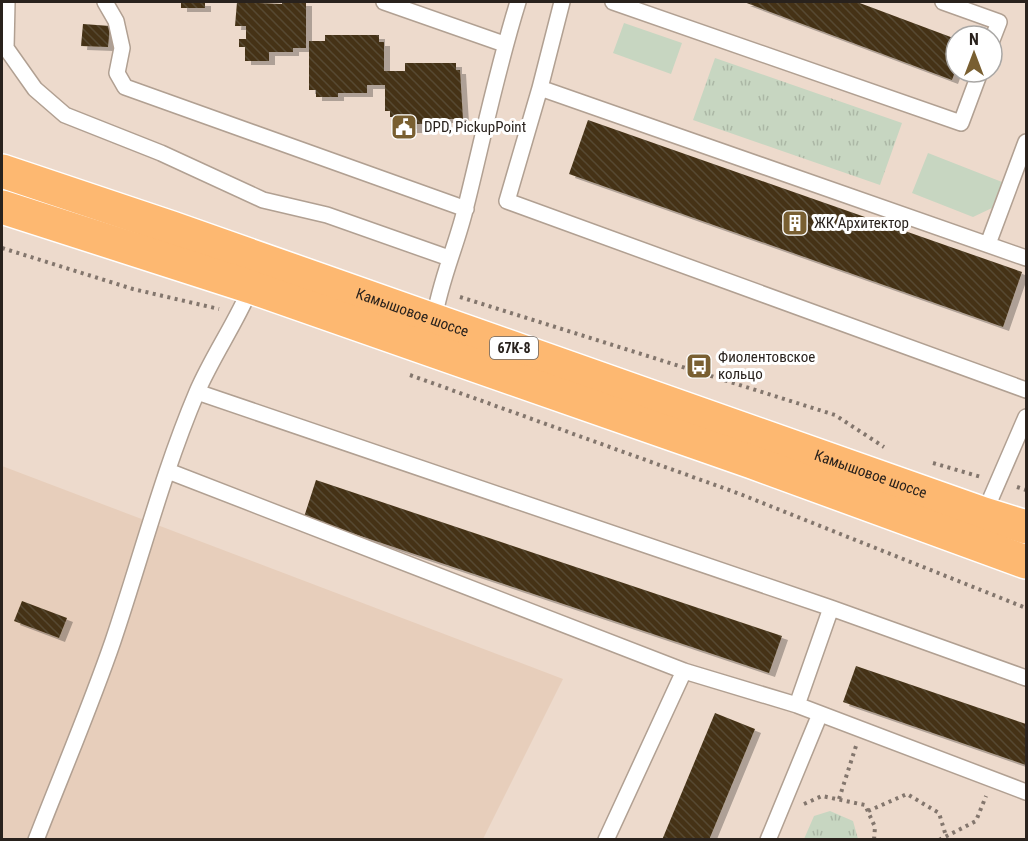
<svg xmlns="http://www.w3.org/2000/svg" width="1028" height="841" font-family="'Roboto Condensed',sans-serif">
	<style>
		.built { fill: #e7cebb }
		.park { fill: url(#park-tufts) }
		.pitch { fill: #c7d6c1 }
		.building { fill: url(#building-back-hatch); filter: url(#shadow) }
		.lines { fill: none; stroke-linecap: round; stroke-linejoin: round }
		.lane-casing { stroke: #b1a092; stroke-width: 18 }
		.primary-casing { stroke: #fff; stroke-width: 36 }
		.path { stroke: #83766d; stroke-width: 4; stroke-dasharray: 3 4.5; stroke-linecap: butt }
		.lane { stroke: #fff; stroke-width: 15 }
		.primary { stroke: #fdb871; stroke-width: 33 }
		.labels { text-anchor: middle; stroke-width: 6; stroke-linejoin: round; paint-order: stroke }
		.shield { fill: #fff; stroke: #696461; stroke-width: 1.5 }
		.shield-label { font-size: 14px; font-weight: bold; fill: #29221d }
		.poi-label { font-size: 15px; fill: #29221d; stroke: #fff; text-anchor: start }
		.street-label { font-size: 15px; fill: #29221d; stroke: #fff }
	</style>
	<defs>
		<pattern id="park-tufts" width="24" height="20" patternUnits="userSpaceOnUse" patternTransform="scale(1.5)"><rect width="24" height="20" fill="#c7d6c1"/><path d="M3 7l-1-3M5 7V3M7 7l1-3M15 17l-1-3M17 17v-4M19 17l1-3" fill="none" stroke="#abb7a5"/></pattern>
		<pattern id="building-back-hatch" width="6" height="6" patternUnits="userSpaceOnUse" patternTransform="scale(1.5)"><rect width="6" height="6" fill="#453317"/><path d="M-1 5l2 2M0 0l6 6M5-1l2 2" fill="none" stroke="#574830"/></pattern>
		<filter id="shadow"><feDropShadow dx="6" dy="4" stdDeviation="0" flood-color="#0004"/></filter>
	</defs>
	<rect width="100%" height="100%" fill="#eddacc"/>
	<path class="built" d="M2,466l561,213 -80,160h-481z"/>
	<path class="park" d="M715,58l187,65 -22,62 -187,-65z
		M830,811l23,10 5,18h-54l10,-23z"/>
	<path class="pitch" d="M624,23l58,20 -11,31 -58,-21z
		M928,153l74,29 -10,26 -19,9 -61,-24z"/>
	<path class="building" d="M181,2h24v6h-24z
		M237,2l45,2v-2h24v46h-13v4h-24v9h-24v-14h-6v-8h7v-13h-11z
		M744,2h113l99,37v30l-4,11z
		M83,24l27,2 -2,21 -27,-1z
		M325,35h54v7h5v29h21v-8h51v7h4l3,49h-17v5h-29v5h-22v-12h-5v-6h-5v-26h-18v8h-29v4h-22v-7h-7v-49h16z
		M588,120l434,152 -19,55 -434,-153z
		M316,480l466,156 -13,37 -465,-156z
		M22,601l45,17 -8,20 -45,-17z
		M856,666l170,58v41l-183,-63z
		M715,713l40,16 -46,111h-47z"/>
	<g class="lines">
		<g class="lane-casing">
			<path id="lane" d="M7,2l-1,46 29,41 30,26 96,38 102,47 64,15 122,43
				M105,2l11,19 6,27 -5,25 8,14 341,122
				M384,2l120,42
				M613,2l348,121 19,-51
				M943,2l56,20 -7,18
				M540,88l22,-86
				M988,244l38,-102
				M1026,258l-486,-170 -33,113 519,189
				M434,320c6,-40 23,-75 32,-114 17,-68 31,-137 52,-204
				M197,392l634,216 195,70
				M168,471l516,200 113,34 229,87
				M984,514l42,-97
				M797,705l34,-97
				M36,840c26,-67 54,-132 77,-199 28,-83 50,-169 84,-249 16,-37 39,-69 54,-105
				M606,840l78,-169
				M768,840l52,-126"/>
		</g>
		<g class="primary-casing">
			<g id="primary">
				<path id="s1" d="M2,171l170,57 812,286 42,13"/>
				<path d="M2,207l249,80 501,175 274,100"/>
			</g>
		</g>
		<path class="path" d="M2,248l131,41 86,20
			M460,297l375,118 49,32
			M410,375l330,119 286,114
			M933,463l48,14
			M1017,487l9,3
			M839,799l17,-53
			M804,804l18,-8 43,9 10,22 -1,13
			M868,811l39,-17 32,19 7,23
			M939,840l37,-19 10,-25"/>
		<use href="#lane" class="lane"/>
		<use href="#primary" class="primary"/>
	</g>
	<defs>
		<g id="civic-square" transform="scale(1.35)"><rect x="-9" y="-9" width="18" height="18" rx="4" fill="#795f31" stroke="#fff"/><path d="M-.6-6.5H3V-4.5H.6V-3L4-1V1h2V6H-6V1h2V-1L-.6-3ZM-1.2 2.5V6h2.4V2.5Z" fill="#fff"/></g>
		<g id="building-square" transform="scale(1.35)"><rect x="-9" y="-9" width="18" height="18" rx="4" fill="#795f31" stroke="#fff"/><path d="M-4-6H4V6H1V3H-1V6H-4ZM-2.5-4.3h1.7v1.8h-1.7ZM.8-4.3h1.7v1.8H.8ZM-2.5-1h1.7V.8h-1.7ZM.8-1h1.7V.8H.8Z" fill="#fff"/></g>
		<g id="bus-square" transform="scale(1.35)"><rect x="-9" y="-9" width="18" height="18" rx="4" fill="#795f31" stroke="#fff"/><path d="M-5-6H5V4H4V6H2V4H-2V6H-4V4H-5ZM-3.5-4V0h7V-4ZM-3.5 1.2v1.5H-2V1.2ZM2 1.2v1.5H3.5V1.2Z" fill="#fff"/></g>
	</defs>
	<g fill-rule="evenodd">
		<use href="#civic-square" x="404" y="127"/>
		<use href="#building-square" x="795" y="223"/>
		<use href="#bus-square" x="699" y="366"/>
	</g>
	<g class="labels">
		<rect class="shield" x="490" y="337" width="48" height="22" rx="4.5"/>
		<g class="shield-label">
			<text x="514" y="353">67К-8</text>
		</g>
		<g class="poi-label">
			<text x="424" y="132">DPD, PickupPoint</text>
			<text x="814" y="228">ЖК Архитектор</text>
			<text x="718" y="362">Фиолентовское<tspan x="718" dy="17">кольцо</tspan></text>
		</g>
		<g class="street-label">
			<text dy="5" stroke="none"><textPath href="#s1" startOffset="434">Камышовое шоссе</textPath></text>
			<text dy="5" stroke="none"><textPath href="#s1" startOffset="920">Камышовое шоссе</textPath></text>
		</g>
	</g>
	<rect width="1028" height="841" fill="none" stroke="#29221d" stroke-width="6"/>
	<g transform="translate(974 54)"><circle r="28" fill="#ffffff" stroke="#a9a7a5" stroke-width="1.5"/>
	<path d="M0-4.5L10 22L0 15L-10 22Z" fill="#795f31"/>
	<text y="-9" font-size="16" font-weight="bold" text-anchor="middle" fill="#29221d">N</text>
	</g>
</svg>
